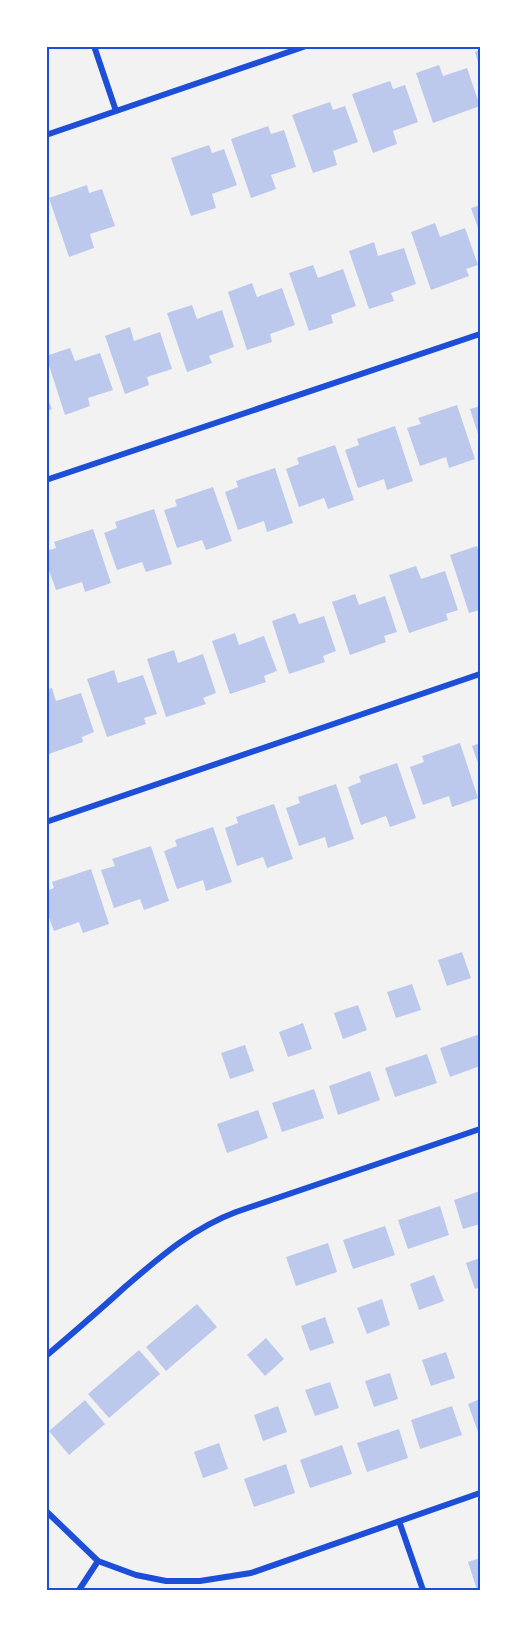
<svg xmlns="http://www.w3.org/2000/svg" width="527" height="1637" font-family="'Libre Baskerville',serif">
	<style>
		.building { fill: #bdc9ec }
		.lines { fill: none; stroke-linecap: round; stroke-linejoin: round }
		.minor { stroke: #1d4ed8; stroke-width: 6 }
		.neatline { fill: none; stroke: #1d4ed8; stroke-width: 2 }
	</style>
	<rect width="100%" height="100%" fill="#f2f2f2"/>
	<path class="building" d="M480,50v19l-5,-17z
		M439,65l4,11 24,-8 13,38 -47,17 -17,-50z
		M390,81l3,8 12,-4 13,37 -25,9 4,13 -24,9 -21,-59z
		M330,102l3,8 12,-4 13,36 -25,9 4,14 -24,8 -21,-58z
		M268,126l3,8 13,-4 12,37 -25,8 5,14 -25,9 -20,-59z
		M209,145l3,8 12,-4 13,36 -25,9 4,14 -25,8 -20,-58z
		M87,185l2,8 13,-4 13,37 -25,8 4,14 -25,9 -20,-59z
		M480,205v29l-9,-26z
		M435,223l5,14 25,-9 13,37 -12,4 3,7 -38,14 -20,-58z
		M374,242l4,14 26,-8 12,36 -25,9 3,8 -25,8 -20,-58z
		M313,265l5,13 25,-9 13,37 -25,9 2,8 -24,8 -20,-58z
		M252,283l5,14 25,-9 13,37 -25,9 2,8 -25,8 -19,-58z
		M192,305l5,14 25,-9 12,37 -25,9 3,7 -25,9 -20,-59z
		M130,327l4,14 26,-9 12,37 -25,8 2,8 -24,9 -20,-58z
		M70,348l5,13 25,-8 13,37 -25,8 2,8 -25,9 -19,-59z
		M46,395l6,14 -6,2z
		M457,405l18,54 -26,9 -3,-11 -26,9 -13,-38 14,-4 -3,-6z
		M480,406v34l-10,-31z
		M395,426l18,55 -26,9 -3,-11 -26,9 -13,-38 14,-5 -2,-6z
		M335,445l19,55 -26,9 -4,-11 -25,9 -13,-38 13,-5 -2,-6z
		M275,468l18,55 -26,9 -3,-11 -26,9 -13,-38 13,-5 -2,-6z
		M213,487l19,54 -26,9 -4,-10 -25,8 -13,-38 13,-4 -2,-6z
		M154,509l18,55 -26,8 -4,-10 -25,8 -13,-37 13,-5 -2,-6z
		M93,529l18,54 -26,9 -3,-10 -26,8 -10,-28v-11l10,-3 -2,-6z
		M477,546l3,11v53l-11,3 -19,-58z
		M416,566l5,13 24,-8 13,39 -12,4 2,6 -39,13 -20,-58z
		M355,594l4,11 26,-9 12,36 -13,4 2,6 -36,13 -18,-53z
		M295,613l4,11 25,-8 12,35 -13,5 2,6 -36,12 -17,-53z
		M235,633l4,12 25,-9 13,35 -13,5 2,6 -36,12 -18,-53z
		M174,650l4,13 25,-9 13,39 -13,5 3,6 -40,13 -19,-58z
		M114,670l4,13 25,-8 14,39 -13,4 2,6 -39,13 -20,-58z
		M52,688l4,13 25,-8 13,39 -12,5 1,5 -37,13v-65z
		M460,743l18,55 -26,9 -3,-11 -26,9 -13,-38 14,-5 -2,-6z
		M480,743v26l-8,-23z
		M397,763l19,55 -26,9 -4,-11 -25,9 -13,-38 13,-5 -2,-6z
		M336,784l18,55 -26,9 -3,-11 -26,9 -13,-38 14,-5 -2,-6z
		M274,804l19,55 -26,9 -4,-11 -26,9 -12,-38 13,-5 -2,-6z
		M213,827l19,55 -26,9 -3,-11 -26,9 -13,-38 13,-5 -2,-6z
		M151,846l18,55 -25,9 -4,-11 -26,9 -13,-38 14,-4 -3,-7z
		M91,869l18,55 -26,9 -4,-11 -25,9 -8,-22v-18l8,-3 -2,-6z
		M462,952l9,26 -24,8 -9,-26z
		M412,984l9,26 -25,8 -9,-26z
		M358,1005l9,25 -24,9 -9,-26z
		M303,1023l9,26 -24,8 -9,-25z
		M480,1034v32l-30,11 -10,-29z
		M245,1045l9,26 -24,8 -9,-26z
		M427,1054l10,29 -42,14 -10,-29z
		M370,1071l10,29 -42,15 -9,-29z
		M314,1089l10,29 -42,14 -10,-29z
		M258,1110l10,28 -41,15 -10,-29z
		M480,1191v33l-17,5 -9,-29z
		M440,1206l9,29 -41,14 -10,-29z
		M385,1226l10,29 -42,14 -10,-29z
		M328,1243l9,29 -41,14 -10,-29z
		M480,1258v29l-5,2 -9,-26z
		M434,1275l10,26 -25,9 -9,-26z
		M382,1299l8,26 -23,9 -10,-26z
		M197,1304l20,23 -51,44 -20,-24z
		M325,1317l9,26 -24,8 -9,-25z
		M266,1338l18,21 -19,17 -18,-21z
		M139,1350l21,24 -51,44 -21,-24z
		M446,1352l9,26 -24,8 -9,-26z
		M390,1373l8,26 -24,8 -9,-26z
		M330,1382l9,26 -24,8 -10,-26z
		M480,1399v33h-2l-10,-28z
		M85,1400l20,24 -36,31 -20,-24z
		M278,1406l9,26 -24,9 -9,-26z
		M452,1406l10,29 -42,14 -9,-29z
		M399,1429l9,29 -41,14 -10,-29z
		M219,1443l9,26 -25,9 -9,-26z
		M342,1445l10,29 -42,14 -10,-28z
		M286,1464l9,29 -41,14 -10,-28z
		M480,1558v32h-3l-9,-28z"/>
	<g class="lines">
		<path class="minor" d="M94,46l22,65
			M46,135l260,-89
			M46,480l434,-146
			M46,822l434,-148
			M46,1356c27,-23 54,-46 80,-70 34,-29 67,-58 110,-74l244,-83
			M46,1511l52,50 38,14 30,6h34l51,-8 229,-80
			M399,1521l24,69
			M79,1590l19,-29"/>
	</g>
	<rect width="527" height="1637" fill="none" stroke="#ffffff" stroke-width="96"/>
	<rect x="48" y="48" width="431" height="1541" class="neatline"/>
</svg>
